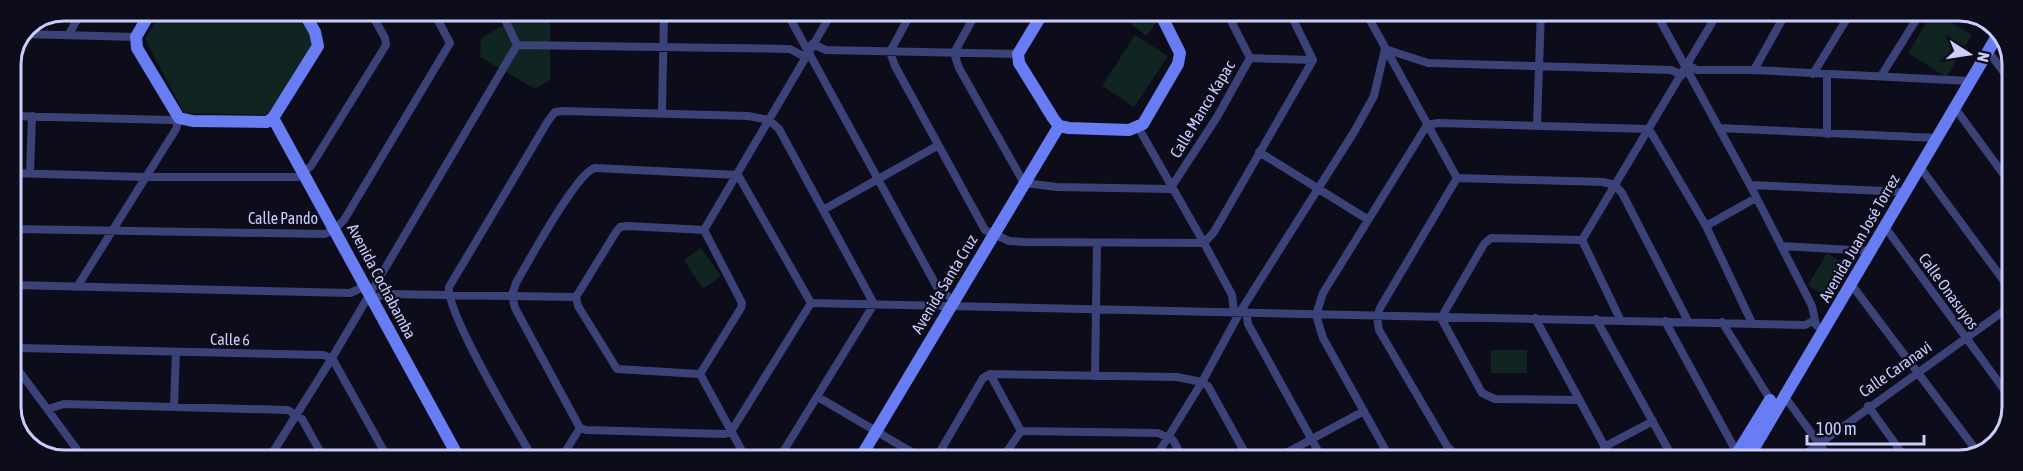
<svg xmlns="http://www.w3.org/2000/svg" width="2023" height="471" font-family="'Asap Condensed',sans-serif">
	<style>
		.green { fill: #102521 }
		.lines { fill: none; stroke-linecap: round; stroke-linejoin: round }
		.street { stroke: #3b4277; stroke-width: 8 }
		.secondary { stroke: #687cf4; stroke-width: 12 }
		.labels { text-anchor: middle; stroke-width: 4.5; stroke-linejoin: round; paint-order: stroke }
		.street-label { font-size: 16px; fill: #cacdfb; stroke: #0c0c1b }
		.rim { fill: none; stroke: #cacdfb; stroke-width: 3 }
	</style>
	<rect width="100%" height="100%" fill="#0c0c1b"/>
	<path class="green" d="M162,11h135l18,32 -42,72 -89,-2 -39,-74z
		M530,11h10l10,7v62l-15,9 -55,-32 1,-19z
		M1115,11h34l10,8 -13,17z
		M1933,12l39,23 -26,42 -38,-24z
		M1135,35l33,21 -34,51 -32,-21z
		M701,248l20,28 -18,13 -19,-29z
		M1827,253l21,13 -19,32 -21,-13z
		M1491,350h36v23h-36z"/>
	<g class="lines">
		<path class="street" d="M786,11l151,276 16,13
			M912,11l-22,41 5,14 90,164 24,11 16,1 179,1
			M977,11l-23,42 5,15 65,115 33,4 113,2
			M1365,11l92,167
			M1655,11l95,174 62,121 4,19 8,6
			M23,34l113,3
			M69,34l13,-23
			M812,44l14,6 192,4
			M517,45l273,4 15,8
			M1385,49l43,14 243,7 11,5
			M1988,51l24,32
			M1250,58l63,2
			M1688,65l9,5h57l216,11
			M1754,70l33,-59
			M1813,74l38,-62
			M1827,75v59
			M1881,76l40,-64
			M1955,108l57,78
			M662,112l2,-101
			M11,116l159,4 9,-2 -3,11 -99,158
			M1537,124l4,-113
			M1138,127l66,116
			M1719,128l218,10
			M1259,152l108,67
			M1920,167l92,125
			M595,168l143,7 73,128 -79,127 -7,4 -139,-4 -6,-2 -65,-120 -3,-13 4,-12c12,-21 61,-111 79,-115z
			M11,173l134,4h153l13,-11 75,-121 -1,-7 -15,-27
			M30,173l2,-57
			M1457,178l-77,130 -3,9 2,13 68,116 7,8 157,4
			M1457,178l146,4 12,3 7,8 66,128
			M1750,185l155,7
			M1170,189l47,-72 33,-59 -24,-47
			M823,210l114,-64
			M628,226l76,4 38,73 -1,5 -41,66 -83,-5 -39,-63 -2,-9 40,-65 4,-5z
			M1706,226l50,-28
			M1885,227l126,172
			M11,229l314,5 10,-5 9,-9 106,-177 -17,-32
			M704,230l129,-219
			M1582,240l137,-229
			M1781,246l90,5
			M1851,284l128,170
			M11,285l339,8 16,-7
			M373,299l11,-5 192,3
			M811,303l994,22 8,-4
			M1234,312l-2,-17 -28,-52 10,-11 99,-172 -24,-49
			M1246,312l2,12 75,136
			M1535,318l77,142
			M1596,319l78,141
			M1665,321l72,132
			M1722,322l51,82
			M11,353l9,-5 303,7 9,3 57,102
			M11,360l73,99
			M700,374l47,86
			M990,374l31,57
			M1095,376l2,-133
			M818,397l107,63
			M1785,397l46,63
			M1579,400l-84,-1 -13,-6 -41,-75 43,-74 7,-6 91,2 38,79
			M1868,406l39,54
			M174,407l2,-55
			M48,409l16,-5 224,6 14,9 23,41
			M12,417l25,33
			M1604,447l49,-26
			M268,460l64,-102 185,-313 -16,-34
			M534,460c-17,-30 -88,-147 -85,-173l99,-166 7,-9 8,-1 185,5 21,4 10,9 95,175 -96,156
			M560,460l20,-32
			M935,460l48,-82 7,-4 187,3 25,5 6,4 41,74
			M1001,460l20,-29 137,2 15,7 11,20
			M1154,460l48,-78 38,-70 114,-180 20,-36 11,-47
			M1273,460l91,-49
			M1391,460l-68,-122 -7,-23 7,-22 104,-168 11,-2 211,6 57,97 46,97
			M1797,460l215,-155"/>
		<path class="secondary" d="M151,11l-15,26 1,11 42,70 14,3 74,1 6,-4 45,-72 -3,-14 -12,-21
			M1044,11l-26,43 1,9 34,55 6,8 10,2 60,2 14,-6 35,-60 2,-11 -21,-42
			M273,118l187,342
			M859,460l200,-334
			M1733,460l37,-60
			M1747,460l253,-429"/>
	</g>
	<g class="labels">
		<g class="street-label">
			<text transform="translate(1202 109) rotate(-59)" y="6">Calle Manco Kapac</text>
			<text x="283" y="224">Calle Pando</text>
			<text transform="translate(1859 238) rotate(-60)" y="6">Avenida Juan José Torrez</text>
			<text transform="translate(382 281) rotate(62)" y="6">Avenida Cochabamba</text>
			<text transform="translate(944 284) rotate(-59)" y="6">Avenida Santa Cruz</text>
			<text transform="translate(1949 291) rotate(54)" y="6">Calle Onasuyos</text>
			<text transform="translate(230 339) rotate(1)" y="6">Calle 6</text>
			<text transform="translate(1895 369) rotate(-35)" y="6">Calle Caranavi</text>
		</g>
	</g>
	<path d="M0 0H2023V471H0ZM64 21H1959A43 43 0 0 1 2002 64V407A43 43 0 0 1 1959 450H64A43 43 0 0 1 21 407V64A43 43 0 0 1 64 21Z" fill="#0c0c1b" fill-rule="evenodd"/>
	<path class="rim" d="M64 21H1959A43 43 0 0 1 2002 64V407A43 43 0 0 1 1959 450H64A43 43 0 0 1 21 407V64A43 43 0 0 1 64 21Z"/>
	<g transform="translate(1969 54) rotate(102)" stroke="#0c0c1b" stroke-width="4.5" paint-order="stroke">
	<path d="M0-4.5L10 22L0 15L-10 22Z" fill="#cacdfb"/>
	<text y="-9" font-size="16" font-weight="bold" text-anchor="middle" fill="#cacdfb">N</text>
	</g>
	<path d="M1807 435v9h117v-9" fill="none" stroke="#cacdfb" stroke-width="3"/>
	<text x="1816" y="435" font-size="18" fill="#cacdfb" stroke="#0c0c1b" stroke-width="4.5" paint-order="stroke">100 m</text>
</svg>
